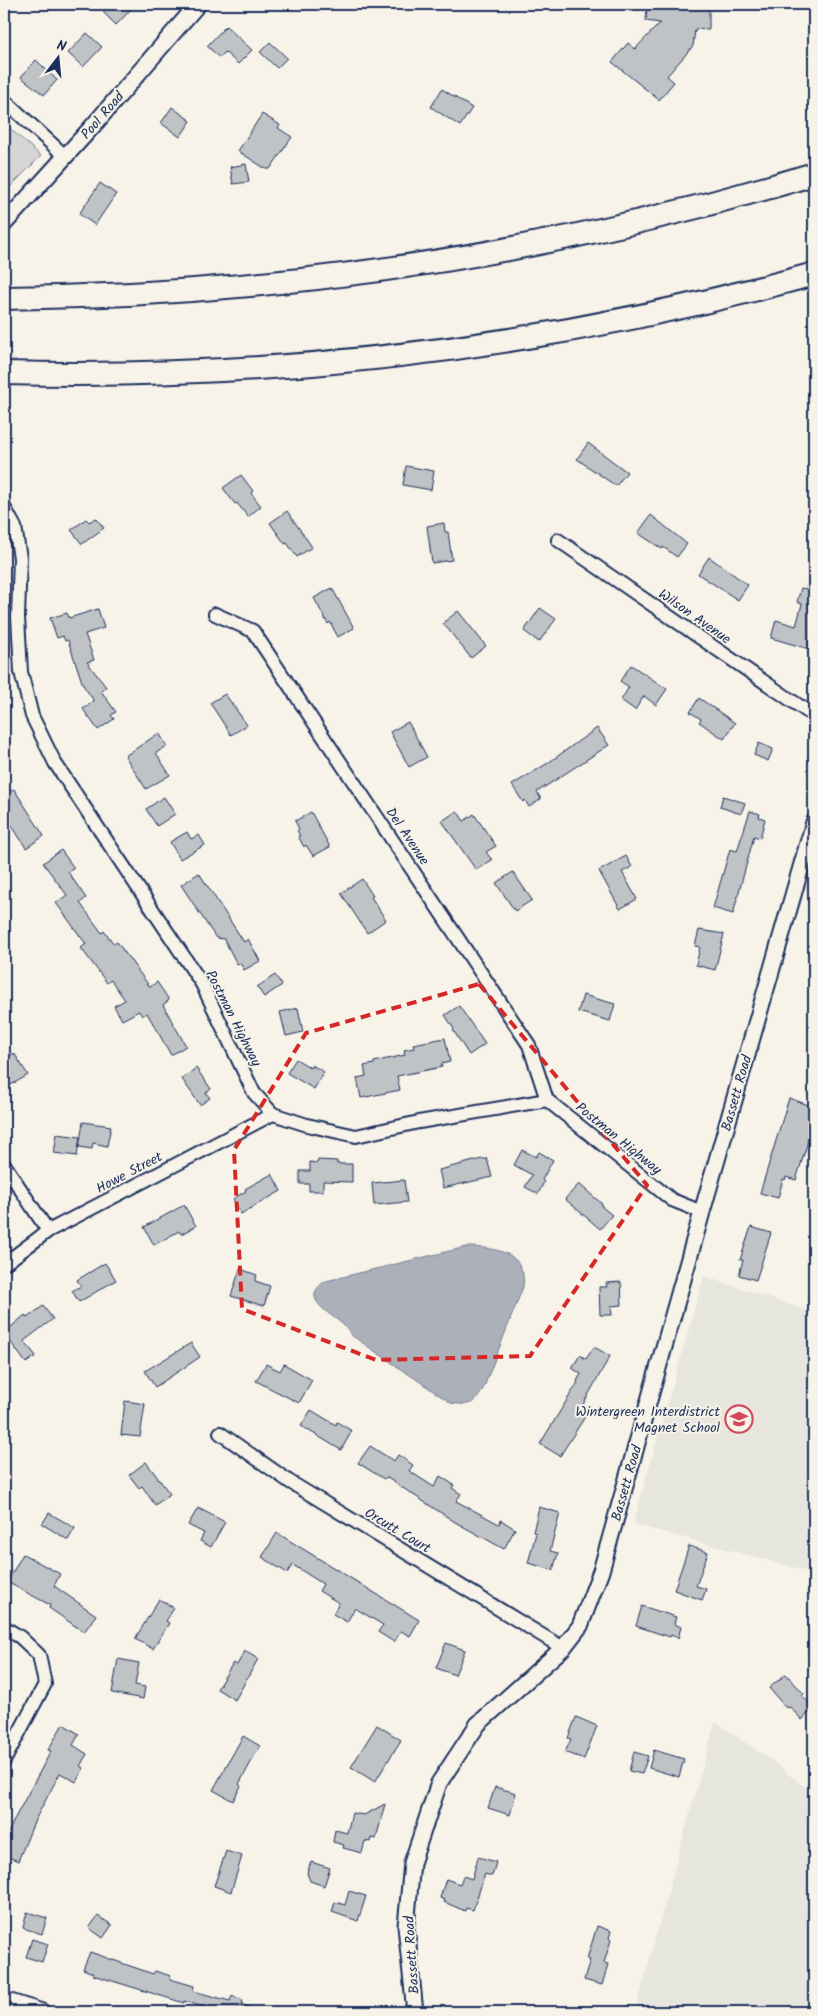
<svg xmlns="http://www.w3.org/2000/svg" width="818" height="2016" font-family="Kalam,sans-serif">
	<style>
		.built { fill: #e6e5de }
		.green { fill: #d7d6d4; stroke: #798299 }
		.water { fill: #acb0b9; stroke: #727c95 }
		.building { fill: #c0c3c5; stroke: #1b2f5e }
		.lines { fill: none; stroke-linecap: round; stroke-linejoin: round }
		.minor-casing { stroke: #1b2f5e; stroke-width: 16 }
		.tertiary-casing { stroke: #1b2f5e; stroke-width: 19 }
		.motorway-casing { stroke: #1b2f5e; stroke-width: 26 }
		.minor { stroke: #f7f3e8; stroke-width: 12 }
		.tertiary { stroke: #f7f3e8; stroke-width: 15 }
		.motorway { stroke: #f7f3e8; stroke-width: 22 }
		.marked { fill: none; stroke: #d62828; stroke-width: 4; stroke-dasharray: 10 6; stroke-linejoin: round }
		.labels { text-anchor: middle; stroke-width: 4; stroke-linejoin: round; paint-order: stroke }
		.street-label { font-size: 14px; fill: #1b2f5e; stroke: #f7f3e8 }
		.poi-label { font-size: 14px; fill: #1b2f5e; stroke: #f7f3e8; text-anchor: end }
	</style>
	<rect width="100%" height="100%" fill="#f7f3e8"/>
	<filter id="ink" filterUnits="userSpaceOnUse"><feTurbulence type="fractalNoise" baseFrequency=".02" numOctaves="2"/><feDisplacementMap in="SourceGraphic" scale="10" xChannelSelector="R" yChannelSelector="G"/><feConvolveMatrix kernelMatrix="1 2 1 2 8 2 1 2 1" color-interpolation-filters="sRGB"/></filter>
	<g filter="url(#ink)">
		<path class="built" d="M704,1276l110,37v260l-181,-49z
			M715,1722l56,38 43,35v217h-179z"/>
		<path class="green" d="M4,123l37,33 -37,37z"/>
		<path class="water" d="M466,1247c28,0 62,5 57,40l-39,100c-9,18 -14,19 -33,16l-100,-68c-5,-17 -59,-33 -25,-54z"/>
		<path class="building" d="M111,4h25l-20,21 -13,-13z
			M647,4h62v26l-14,-1 -2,17 -26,30 7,6 -15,18 -47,-38 16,-19 7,6 25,-26 -14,-2z
			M226,26l26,24 -14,14 -13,-12 -5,6 -13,-12z
			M87,33l15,14 -19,20 -15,-14z
			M270,42l17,16 -10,10 -17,-16z
			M36,60l21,20 -13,15 -23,-18z
			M442,89l30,19 -12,18 -29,-19z
			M172,107l19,14 -11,16 -19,-14z
			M262,114l18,11 -2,3 14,9 -22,32h-4l-28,-18z
			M246,164l3,18 -16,2 -3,-17z
			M100,183l16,11 -21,31 -16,-11z
			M588,443l39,29 -11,14 -39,-27z
			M406,466l28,5 -3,19 -28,-5z
			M241,475l12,16 -2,2 10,13 -13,11 -11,-14 -2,1 -12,-16z
			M287,511l25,36 -15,10 -10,-14 -2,1 -15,-21z
			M651,515l36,29 -10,13 -14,-10 -1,2 -24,-16z
			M96,518l8,10 -22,16 -11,-14 15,-11 3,3z
			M444,523l1,9h3l4,28 -20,3 -5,-37z
			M709,557l39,28 -10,15 -40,-26z
			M811,574h3v56l-5,19 -38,-11 5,-18 20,6 6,-22 -5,-2 4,-14 5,1z
			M332,588l22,40 -16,9 -8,-15 -2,2 -14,-26z
			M540,608l16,11 -17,23 -15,-11z
			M98,609l6,19 -19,6 9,26 -7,2 19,25 -5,4 15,21 -5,3 3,4 -16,11 -15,-21 11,-8 -11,-16 -15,-45 -3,1 -2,-5 -6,2 -7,-20 17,-5 2,5z
			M458,611l28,35 -15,12 -28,-35z
			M631,665l36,24 -11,16 -12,-9 -9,14 -14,-10 8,-13 -9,-6z
			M225,694l22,31 -16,10 -21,-32z
			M699,698l36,25 -11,16 -25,-17 2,-3 -11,-7z
			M408,722l19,35 -18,10 -19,-35z
			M597,728l12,17 -72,47 4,7 -12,8 -4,-7 -2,2 -11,-17 36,-22z
			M159,733l8,13 -11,7 14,22 -24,14 -21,-33z
			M759,743l14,6 -5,12 -14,-6z
			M14,789l30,47 -18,12 -22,-35v-17z
			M723,796l22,7 -4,11 -21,-7z
			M164,797l11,17 -18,12 -11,-17z
			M457,811l7,10 10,-7 22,32 -10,6 6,8 -16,10 -34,-49z
			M750,811l10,3 -1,3 6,2 -5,19 -6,-2 -21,78 -20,-6 17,-59 7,2z
			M311,812l19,35 -17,9 -7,-11 -2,2 -6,-11 2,-1 -3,-4 2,-2 -4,-8z
			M187,832l4,7 8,-4 6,10 -25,14 -10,-17z
			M61,850l13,18 -6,4 18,26 -6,5 22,30 2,-2 10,13 3,-2 33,45 7,-5 12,18 -6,5 23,41 -15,9 -24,-42 -5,3 -3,-5 -17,9 -8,-14 11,-6 -14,-20 -4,3 -26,-35 5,-4 -30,-41 11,-8 -24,-32z
			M626,856l6,11 -10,5 15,27 -17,10 -21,-38z
			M513,872l19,28 -17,11 -19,-28z
			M199,873l45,69 4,-3 12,22 -16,9 -4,-7 -3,1 -13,-25 -8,-1 -35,-53z
			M362,879l11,17 -2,1 15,23 -19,13 -26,-40z
			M699,930l25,4 -9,36 -19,-5 4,-18 -5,-1z
			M275,975l7,10 -18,12 -7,-10z
			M583,995l32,9 -5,17 -32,-9z
			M459,1006l26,38 -16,11 -16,-25 1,-1 -9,-14z
			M298,1008l5,24 -17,4 -6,-24z
			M445,1038l5,24 -9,2 1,3 -45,9 3,14 -39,8 -4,-20 9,-2 -2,-10 10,-2v-2l31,-7 -1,-5 10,-2 -1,-4z
			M14,1053l14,22 -17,10 -7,-11v-14z
			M296,1059l15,9 1,-3 12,7 -10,17 -27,-16z
			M196,1068l15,21 -5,4 4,5 -10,7 -18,-26z
			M789,1098l25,9 -4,14 4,1v18l-5,-2 -13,42 -10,-3 -1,3 -2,-1 -5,19 -18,-5z
			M83,1122l28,4 -4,20 -14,-3 -1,6 -13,-2z
			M57,1134l23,3 -3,19 -23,-3z
			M522,1150l14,7 3,-5 14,8 -11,20 2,2 -6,12 -13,-7 7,-12 -18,-10z
			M482,1159h5l5,18 -49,11 -4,-18z
			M318,1160l19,1v3h15v18l-29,-1v10h-14v-7h-9v-13h10v-9l7,1z
			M272,1174l9,17 -40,23 -8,-15 13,-8 -1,-2z
			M404,1180l3,22 -33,3 -2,-22z
			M579,1184l23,20v3l10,8 -12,14 -35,-30z
			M184,1205l12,21 -15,8 -2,-3 -25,14 -10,-18z
			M751,1227l20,6 -15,47 -17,-5 4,-15h-3z
			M105,1263l11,17 -37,22 -7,-11 9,-5 -4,-6z
			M240,1269l17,6 -2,6 15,5 -6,20 -33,-10z
			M621,1282l1,23 -11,1 1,9h-12l-1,-28h8l-1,-4z
			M43,1306l10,13 -29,22 12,15 -10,7 -22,-30 21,-18 2,3z
			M191,1343l9,14 -45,30 -10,-16z
			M594,1347l16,9 -29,52 7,4 -28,44 -20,-12 38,-62 -1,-1 4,-7 -9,-6 8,-13 6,4z
			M266,1364l14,7 4,-7 28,16 -13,23 -43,-22z
			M125,1401l20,3 -5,33 -19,-2z
			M311,1410l25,15 1,-3 15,9 -11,19 -40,-24z
			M370,1446l24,15 4,-6 15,10 -4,6 25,16 6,-11 14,9 -2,3 9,6 -5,7 43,23 2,-4 14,9 -11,20 -49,-27 -69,-45 -2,2 -26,-16z
			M146,1462l24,32 -15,11 -13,-19 -3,2 -10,-13z
			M539,1507l21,6 -10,38 8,2 -5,17 -25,-7 8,-30 -3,-1z
			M198,1508l27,14 -14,25 -11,-6 4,-8 -16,-8z
			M49,1513l26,15 -7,12 -26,-16z
			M277,1533l142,87 -9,16 -9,-5 -7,11 -16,-10 5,-7 -28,-17 -8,14 -14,-8 6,-11 -20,-12 4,-7 -30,-19 -6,8 -25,-16z
			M689,1546l19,6 -12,34 10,3 -4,11 -28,-10z
			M23,1554l37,20 -6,12 42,29 -12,17 -35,-24 1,-3 -43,-23z
			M159,1599l15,9 -8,13 3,2 -16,26 -18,-10z
			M642,1606l34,11 -2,7 7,3 -3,11 -7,-3 -1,2 -34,-11z
			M446,1643l19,7 -10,25 -19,-7z
			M245,1651l13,8 -23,41 -18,-11 16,-26 4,2z
			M118,1659l21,4 -4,22 10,2 -2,12 -31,-6z
			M786,1674l18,20 -2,2 12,11 -12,13 -12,-13 -4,1 -17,-20z
			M576,1717l21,9 -13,33 -19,-7 6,-13 -3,-1z
			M63,1724l16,10 -6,11 14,9 -7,12 4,2 -8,14 -16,-9 -25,47 -17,41 -14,-6v-16l2,-5 2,-1 8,-17 35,-65 -3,-1z
			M377,1725l24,15 -26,42 -24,-15z
			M243,1736l17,10 -21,38 2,2 -8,15 -20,-11z
			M654,1750l30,9 -5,18 -30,-9z
			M634,1752l14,4 -6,18 -13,-3z
			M495,1787l21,6 -6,22 -22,-7z
			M385,1804l-9,35 -5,-1 -1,4 -5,-1 -3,12 -19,-5 1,-3 -11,-3 2,-12 12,3 5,-20 12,2z
			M226,1851l16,5 -11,36 -17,-6z
			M478,1857l18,5 -4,14 -7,-2 -12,36 -7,-2 -1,3 -21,-9 1,-2 -5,-2 6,-19 14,5 3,-8 9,3z
			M311,1862l19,6 -6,18 -14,-5 -3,-8z
			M349,1891l17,5 -8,25 -26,-9 3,-10 10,3z
			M27,1912l20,6 -5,16 -19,-6z
			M98,1916l14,9 -9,13 -14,-10z
			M597,1926l14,5 -2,7 2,2 -7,23 4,1 -6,21 -18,-5 6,-20 -3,-1z
			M32,1939l16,5 -6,18 -16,-5z
			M90,1952l63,22 2,-3 16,5 -1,3 24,7 -1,5 37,10 2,-5 11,4 -1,5 14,4v3h-50l1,-4 -23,-7v2l-91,-28v-2l-10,-4z"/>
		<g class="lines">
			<g class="minor-casing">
				<path id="minor" d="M4,100l62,57
					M4,507l11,20 5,31 -2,59 3,55 11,44 23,47 147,221 52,109 19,21 34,11 49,11 63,-14 128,-22 125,100 30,12
					M558,540l256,176
					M215,614l38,17 276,414 18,55
					M4,1164l44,67
					M4,1264l44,-33 225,-117
					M220,1433l70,49 273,166
					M4,1627l16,10 19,18 6,29 -41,77"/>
			</g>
			<g class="tertiary-casing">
				<path id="tertiary" d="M4,224l88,-97 106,-123
					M4,2000l38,12
					M415,2012l-9,-86 6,-63 27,-80 39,-59 85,-76 17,-22 21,-55 101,-359 112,-390"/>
			</g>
			<g class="motorway-casing">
				<path id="motorway" d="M4,298c277,-3 545,-43 810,-124
					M4,373c274,7 546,-26 810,-99"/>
			</g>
			<use href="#minor" class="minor"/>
			<use href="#tertiary" class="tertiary"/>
			<use href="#motorway" class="motorway"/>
		</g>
	</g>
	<path class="marked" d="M479,984l168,201 -117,171 -154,4 -134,-51 -8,-159 72,-117z"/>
	<defs>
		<g id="school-ring" transform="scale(1.4375)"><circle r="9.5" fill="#f7f3e8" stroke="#d1495b" stroke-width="1.5"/><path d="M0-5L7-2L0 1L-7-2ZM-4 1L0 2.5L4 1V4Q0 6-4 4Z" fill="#d1495b"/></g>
	</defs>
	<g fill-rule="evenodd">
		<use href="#school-ring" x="739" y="1419"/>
	</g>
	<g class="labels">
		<g class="street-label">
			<text transform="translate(102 115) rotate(-49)" y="5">Pool Road</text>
			<text transform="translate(695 616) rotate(35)" y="5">Wilson Avenue</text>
			<text transform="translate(408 836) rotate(56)" y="5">Del Avenue</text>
			<text transform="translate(234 1018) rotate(63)" y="5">Postman Highway</text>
			<text transform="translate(736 1093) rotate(-74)" y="5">Bassett Road</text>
			<text transform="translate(619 1138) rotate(39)" y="5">Postman Highway</text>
			<text transform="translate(129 1172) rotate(-28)" y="5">Howe Street</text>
			<text transform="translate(626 1483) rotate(-74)" y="5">Bassett Road</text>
			<text transform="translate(398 1530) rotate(31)" y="5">Orcutt Court</text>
			<text transform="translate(411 1955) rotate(-94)" y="5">Bassett Road</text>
		</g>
		<g class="poi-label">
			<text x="720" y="1416">Wintergreen Interdistrict<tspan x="720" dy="16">Magnet School</tspan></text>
		</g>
	</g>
	<rect width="818" height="2016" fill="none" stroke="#f7f3e8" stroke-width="20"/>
	<rect x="10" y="10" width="798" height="1996" fill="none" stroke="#1b2f5e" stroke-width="2" filter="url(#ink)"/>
	<g transform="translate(58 58) rotate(16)" stroke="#f7f3e8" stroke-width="4" paint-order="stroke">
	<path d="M0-4L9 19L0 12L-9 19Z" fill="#1b2f5e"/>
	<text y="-8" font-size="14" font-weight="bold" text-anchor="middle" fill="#1b2f5e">N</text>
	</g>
</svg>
